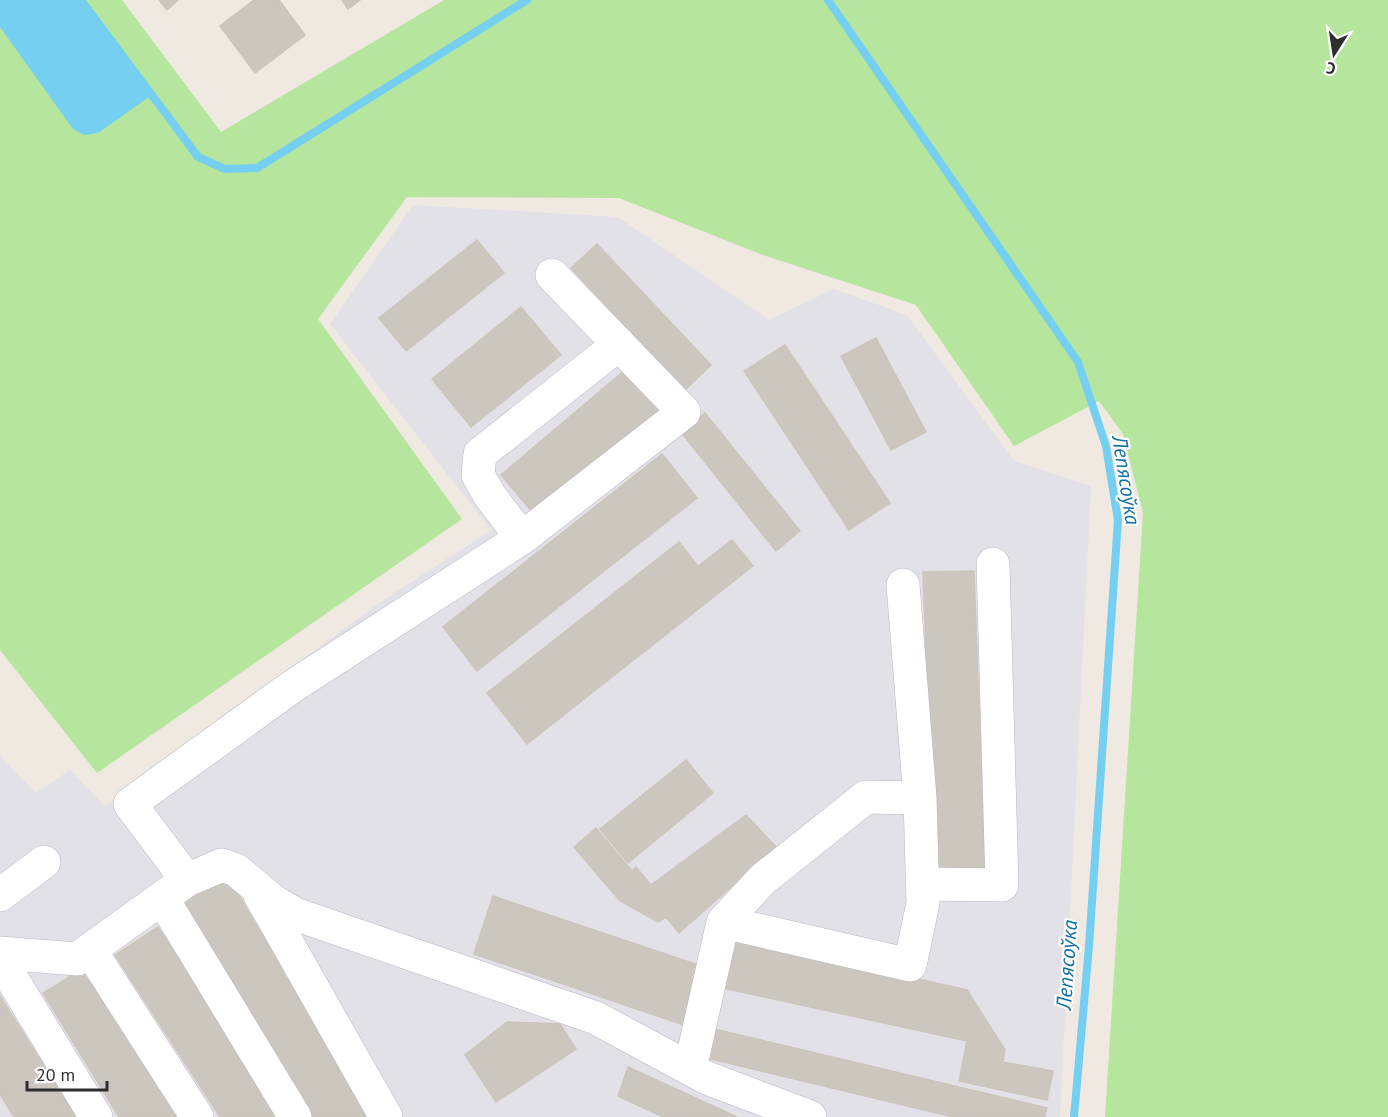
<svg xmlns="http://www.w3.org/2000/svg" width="1388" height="1117" font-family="'PT Sans',sans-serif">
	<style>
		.industrial { fill: #e3e1e8 }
		.green { fill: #b6e59e }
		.water { fill: #75cff0 }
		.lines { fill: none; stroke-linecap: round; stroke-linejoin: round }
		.stream { stroke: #75cff0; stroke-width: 8 }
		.building { fill: #cbc7bf; stroke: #cbc5ba; stroke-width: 1.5 }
		.minor-casing { stroke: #b4b7c1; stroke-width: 34 }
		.minor { stroke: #fff; stroke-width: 33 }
		.labels { text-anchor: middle; stroke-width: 4.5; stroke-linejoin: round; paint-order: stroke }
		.water-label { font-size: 21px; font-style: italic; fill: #0d6fa3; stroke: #fff }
	</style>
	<rect width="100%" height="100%" fill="#efe9e1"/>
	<path class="industrial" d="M413,205l205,12 151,103 65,-31 73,26 107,146 77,25 -31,631h-1060v-361l36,37 34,-23 35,36 274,-203 112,-73 -161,-206z"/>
	<path class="green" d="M0,0h122l99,132 223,-132h944v1117h-283l38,-604 -20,-79 -24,-33 -85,45 -98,-141 -153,-50 -144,-57 -212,-1 -89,122 144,200 -365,254 -97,-123z"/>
	<path class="water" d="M0,0h81l71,95 -54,38 -14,2 -11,-6 -73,-102z"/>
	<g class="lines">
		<path class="stream" d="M81,0l117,157 27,12 32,-1 270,-168
			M828,0l250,362 28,84 12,74 -29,426 -15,171"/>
	</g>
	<path class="building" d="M159,0h19l-11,10z
		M254,0h25l26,35 -50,38 -35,-47z
		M342,0h18l-12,9z
		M477,240l27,33 -98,78 -27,-33z
		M597,244l114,121 -26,25 -114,-122z
		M521,307l40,48 -90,72 -39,-48z
		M876,338l50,94 -35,18 -50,-94z
		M785,345l105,158 -41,27 -105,-159z
		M625,370l34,40 -124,105 -34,-40z
		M705,413l95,118 -24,20 -95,-119z
		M662,454l35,44 -220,173 -34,-44z
		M732,540l21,26 -226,178 -40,-51 192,-151 19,24z
		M974,571l11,297 -51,1 -11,-297z
		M686,760l27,33 -85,70 -28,-34z
		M746,815l30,32 -97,86 -13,-16 -8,5 -38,-21 -46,-54 22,-19 36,43 4,-4 15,18z
		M227,875l142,242h-59l-128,-216z
		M493,896l211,71 -20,58 -210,-71z
		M158,927l123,190h-61l-105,-162z
		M729,936l238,54 38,60 -2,12 50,9 -6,29 -88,-19 8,-40 -249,-54z
		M87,966l93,151h-61l-76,-124z
		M0,996l76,121h-62l-14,-23z
		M507,1022l53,2 16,25 -80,53 -31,-47z
		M710,1028l337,80 -2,9h-92l-250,-60z
		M628,1067l109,50h-74l-45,-21z"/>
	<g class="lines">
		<g class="minor-casing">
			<path id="minor" d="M522,538l-32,-42 -12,-21 2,-21 139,-110
				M187,880l35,-15 14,5 37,31 22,13 301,104 111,60 103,39
				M922,884l80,1 -9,-321
				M0,895l44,-33
				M260,895l126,222
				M162,898l133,219
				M723,922l187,43 13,-62 -3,-105
				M90,950l107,167
				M0,953l77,6 110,-79 -57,-76 163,-118 229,-148 162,-126 -132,-137
				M0,959l96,158
				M690,1069l33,-147 40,-43 103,-82 54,1 -17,-213"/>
		</g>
		<use href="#minor" class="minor"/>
	</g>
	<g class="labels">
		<g class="water-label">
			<text transform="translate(1126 480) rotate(81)" y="7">Лепясоўка</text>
			<text transform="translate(1067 965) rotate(-86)" y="7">Лепясоўка</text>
		</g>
	</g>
	<g transform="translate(1334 54) rotate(192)" stroke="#ffffff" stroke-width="4.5" paint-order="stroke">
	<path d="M0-4.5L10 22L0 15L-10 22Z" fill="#2e2e2e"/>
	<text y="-9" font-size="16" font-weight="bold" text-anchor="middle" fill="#2e2e2e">С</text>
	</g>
	<path d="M27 1081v9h80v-9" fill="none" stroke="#2e2e2e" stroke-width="3"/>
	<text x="36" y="1081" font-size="18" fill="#2e2e2e" stroke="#ffffff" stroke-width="4.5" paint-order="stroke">20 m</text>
</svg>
